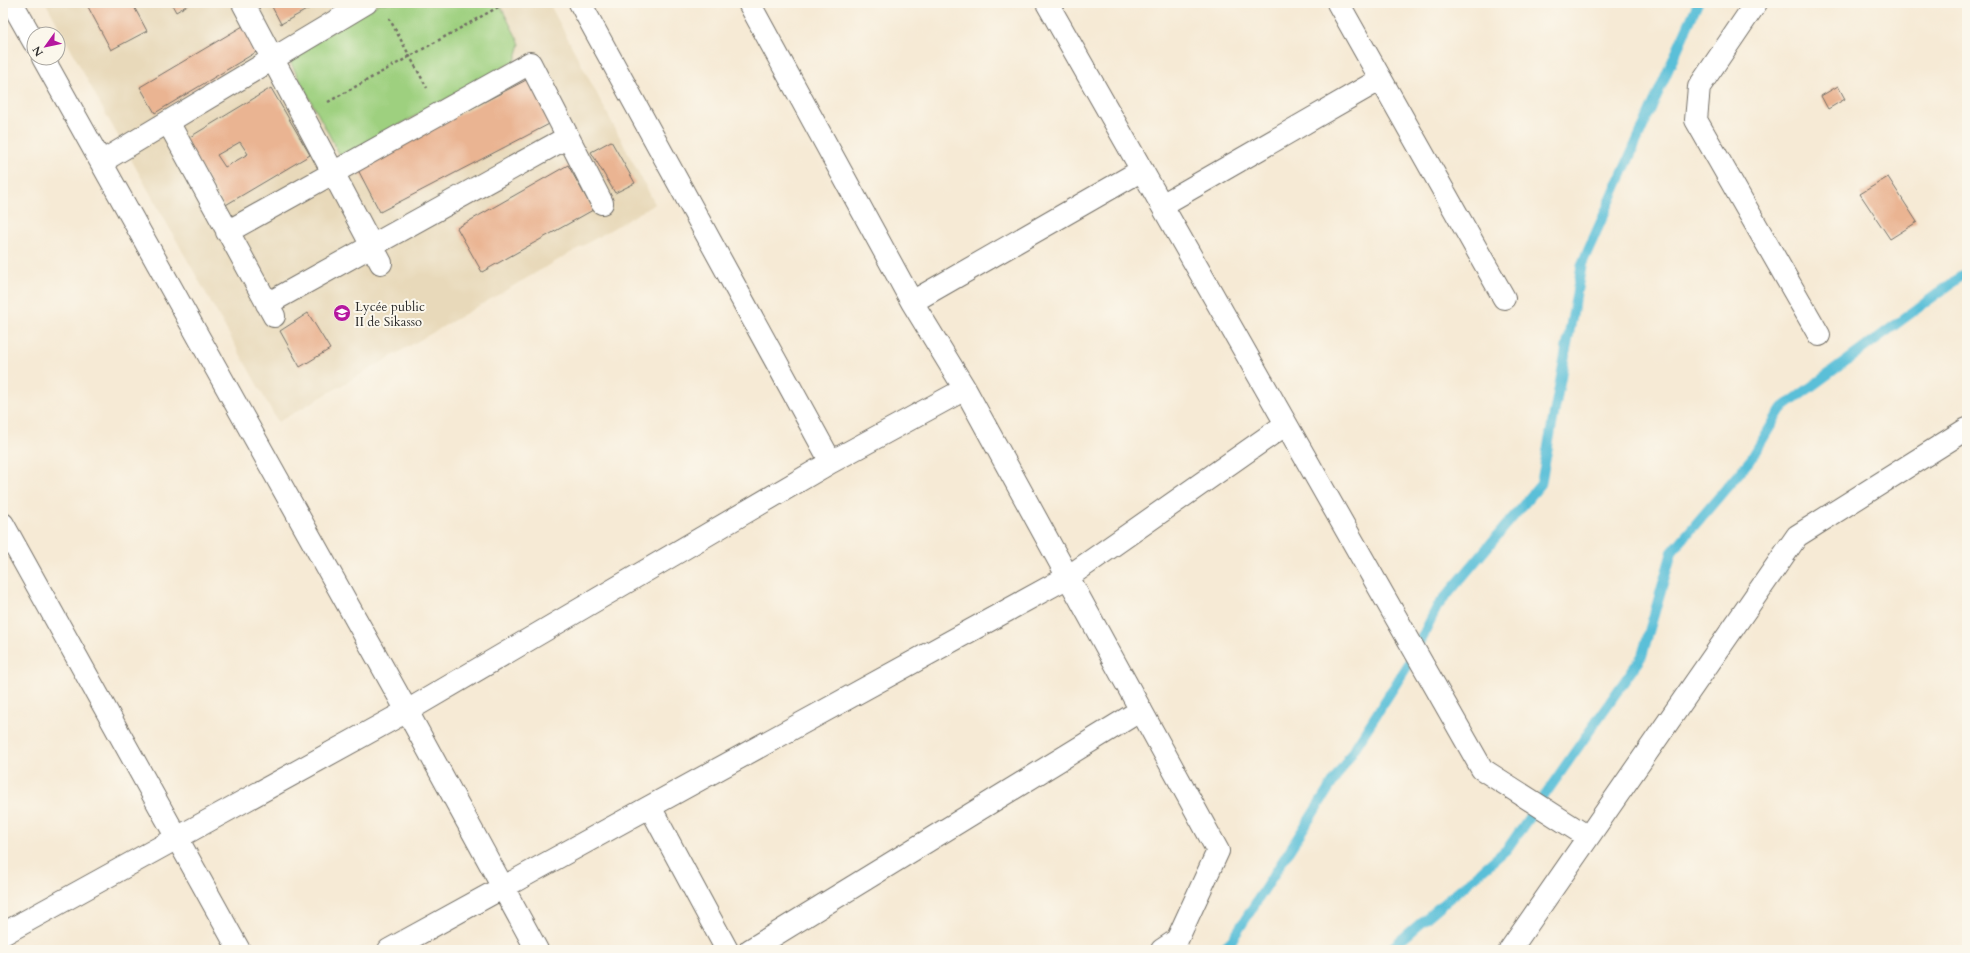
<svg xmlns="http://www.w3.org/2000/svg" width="1970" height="953" font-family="Cardo,serif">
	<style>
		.built { fill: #e8d9ba }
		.green { fill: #9ed07f; stroke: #647e55 }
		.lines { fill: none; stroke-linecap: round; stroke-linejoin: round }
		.stream { stroke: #5abfd8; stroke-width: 10 }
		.building { fill: #eab492; fill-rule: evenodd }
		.minor-casing { stroke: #726e66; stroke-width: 24 }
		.path { stroke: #726e66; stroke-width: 2.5; stroke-dasharray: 3 3; stroke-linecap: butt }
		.minor { stroke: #fff; stroke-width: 22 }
		.labels { text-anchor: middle; stroke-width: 4; stroke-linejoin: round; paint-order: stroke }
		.poi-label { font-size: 13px; fill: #2b2b2b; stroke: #fbf7ec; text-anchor: start }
	</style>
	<rect width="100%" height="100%" fill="#fbf7ec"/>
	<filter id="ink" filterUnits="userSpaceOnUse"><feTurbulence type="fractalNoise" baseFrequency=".025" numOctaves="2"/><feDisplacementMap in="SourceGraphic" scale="8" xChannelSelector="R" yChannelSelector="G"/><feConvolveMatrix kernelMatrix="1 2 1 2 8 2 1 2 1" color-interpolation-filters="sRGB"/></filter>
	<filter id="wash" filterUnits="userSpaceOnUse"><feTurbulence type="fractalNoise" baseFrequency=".012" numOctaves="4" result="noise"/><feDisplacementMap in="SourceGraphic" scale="16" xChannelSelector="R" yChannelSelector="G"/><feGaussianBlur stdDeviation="0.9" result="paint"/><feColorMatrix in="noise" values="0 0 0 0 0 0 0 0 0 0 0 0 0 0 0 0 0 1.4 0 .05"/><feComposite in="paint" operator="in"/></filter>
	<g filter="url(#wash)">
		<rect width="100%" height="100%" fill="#f6ead5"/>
		<path class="built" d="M46,3h503l106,201 -377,218 -174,-311z"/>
		<path class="green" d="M380,3h119l21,41 -5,17 -174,96 -53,-99z"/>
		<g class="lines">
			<path class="stream" d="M1221,950l11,-10 176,-275 29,-58 104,-123 41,-220 116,-261
				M1389,950l118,-101 135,-193 30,-104 79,-93 30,-50 186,-137"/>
		</g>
		<g id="blocks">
			<path class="building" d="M86,3h46l15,28 -36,19z
				M171,3h20l-15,9z
				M270,3h49l-38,21z
				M243,26l15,25 -103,62 -15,-26z
				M532,77l23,44 -175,91 -23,-44z
				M1838,86l7,13 -17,10 -7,-13z
				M271,88l39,67 -86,51 -39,-66zM240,142l8,12 -23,13 -8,-12z
				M611,141l24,42 -20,10 -24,-41z
				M568,165l25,45 -111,62 -25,-44z
				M1888,177l29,45 -27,17 -30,-45z
				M308,313l22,36 -30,18 -20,-36z"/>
		</g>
	</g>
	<g filter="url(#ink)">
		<use href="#blocks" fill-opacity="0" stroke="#726e66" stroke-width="1"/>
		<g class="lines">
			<g class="minor-casing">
				<path id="minor" d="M12,3l22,39
					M243,3l138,260
					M580,3l251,459
					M749,3l163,299 53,87 253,462 -41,89 -15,10
					M1047,3l435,766 106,68
					M1338,3l166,295
					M1756,3l-57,84 -3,33 123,215
					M43,58l364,653 130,239
					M168,122l106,194
					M101,162l265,-159
					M1162,205l219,-126
					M227,232l303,-169 72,140
					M912,302l230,-132
					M267,304l301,-167
					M3,524l236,426
					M650,807l77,143
					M3,934l404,-223 424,-249 134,-73
					M389,950l679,-373 218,-153
					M750,950l391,-240
					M1510,950l287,-414 170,-107"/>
			</g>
			<path class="path" d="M389,18l38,70
				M328,102l172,-96"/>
			<use href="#minor" class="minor"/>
		</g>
	</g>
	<defs>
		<g id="school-disc" transform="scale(0.9)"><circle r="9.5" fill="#b5179e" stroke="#fbf7ec"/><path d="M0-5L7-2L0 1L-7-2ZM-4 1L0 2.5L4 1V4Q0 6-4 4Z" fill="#fff"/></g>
	</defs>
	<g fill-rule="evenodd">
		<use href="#school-disc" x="342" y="313"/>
	</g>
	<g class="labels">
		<g class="poi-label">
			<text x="355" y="311">Lycée public<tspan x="355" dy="15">II de Sikasso</tspan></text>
		</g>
	</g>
	<rect width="1970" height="953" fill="none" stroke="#fbf7ec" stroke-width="16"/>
	<g transform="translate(46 46) rotate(237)"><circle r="19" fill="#fbf7ec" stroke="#a8a59f"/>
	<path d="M0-3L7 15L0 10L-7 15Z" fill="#b5179e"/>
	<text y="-6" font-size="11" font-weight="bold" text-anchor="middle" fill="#2b2b2b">N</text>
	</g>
</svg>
